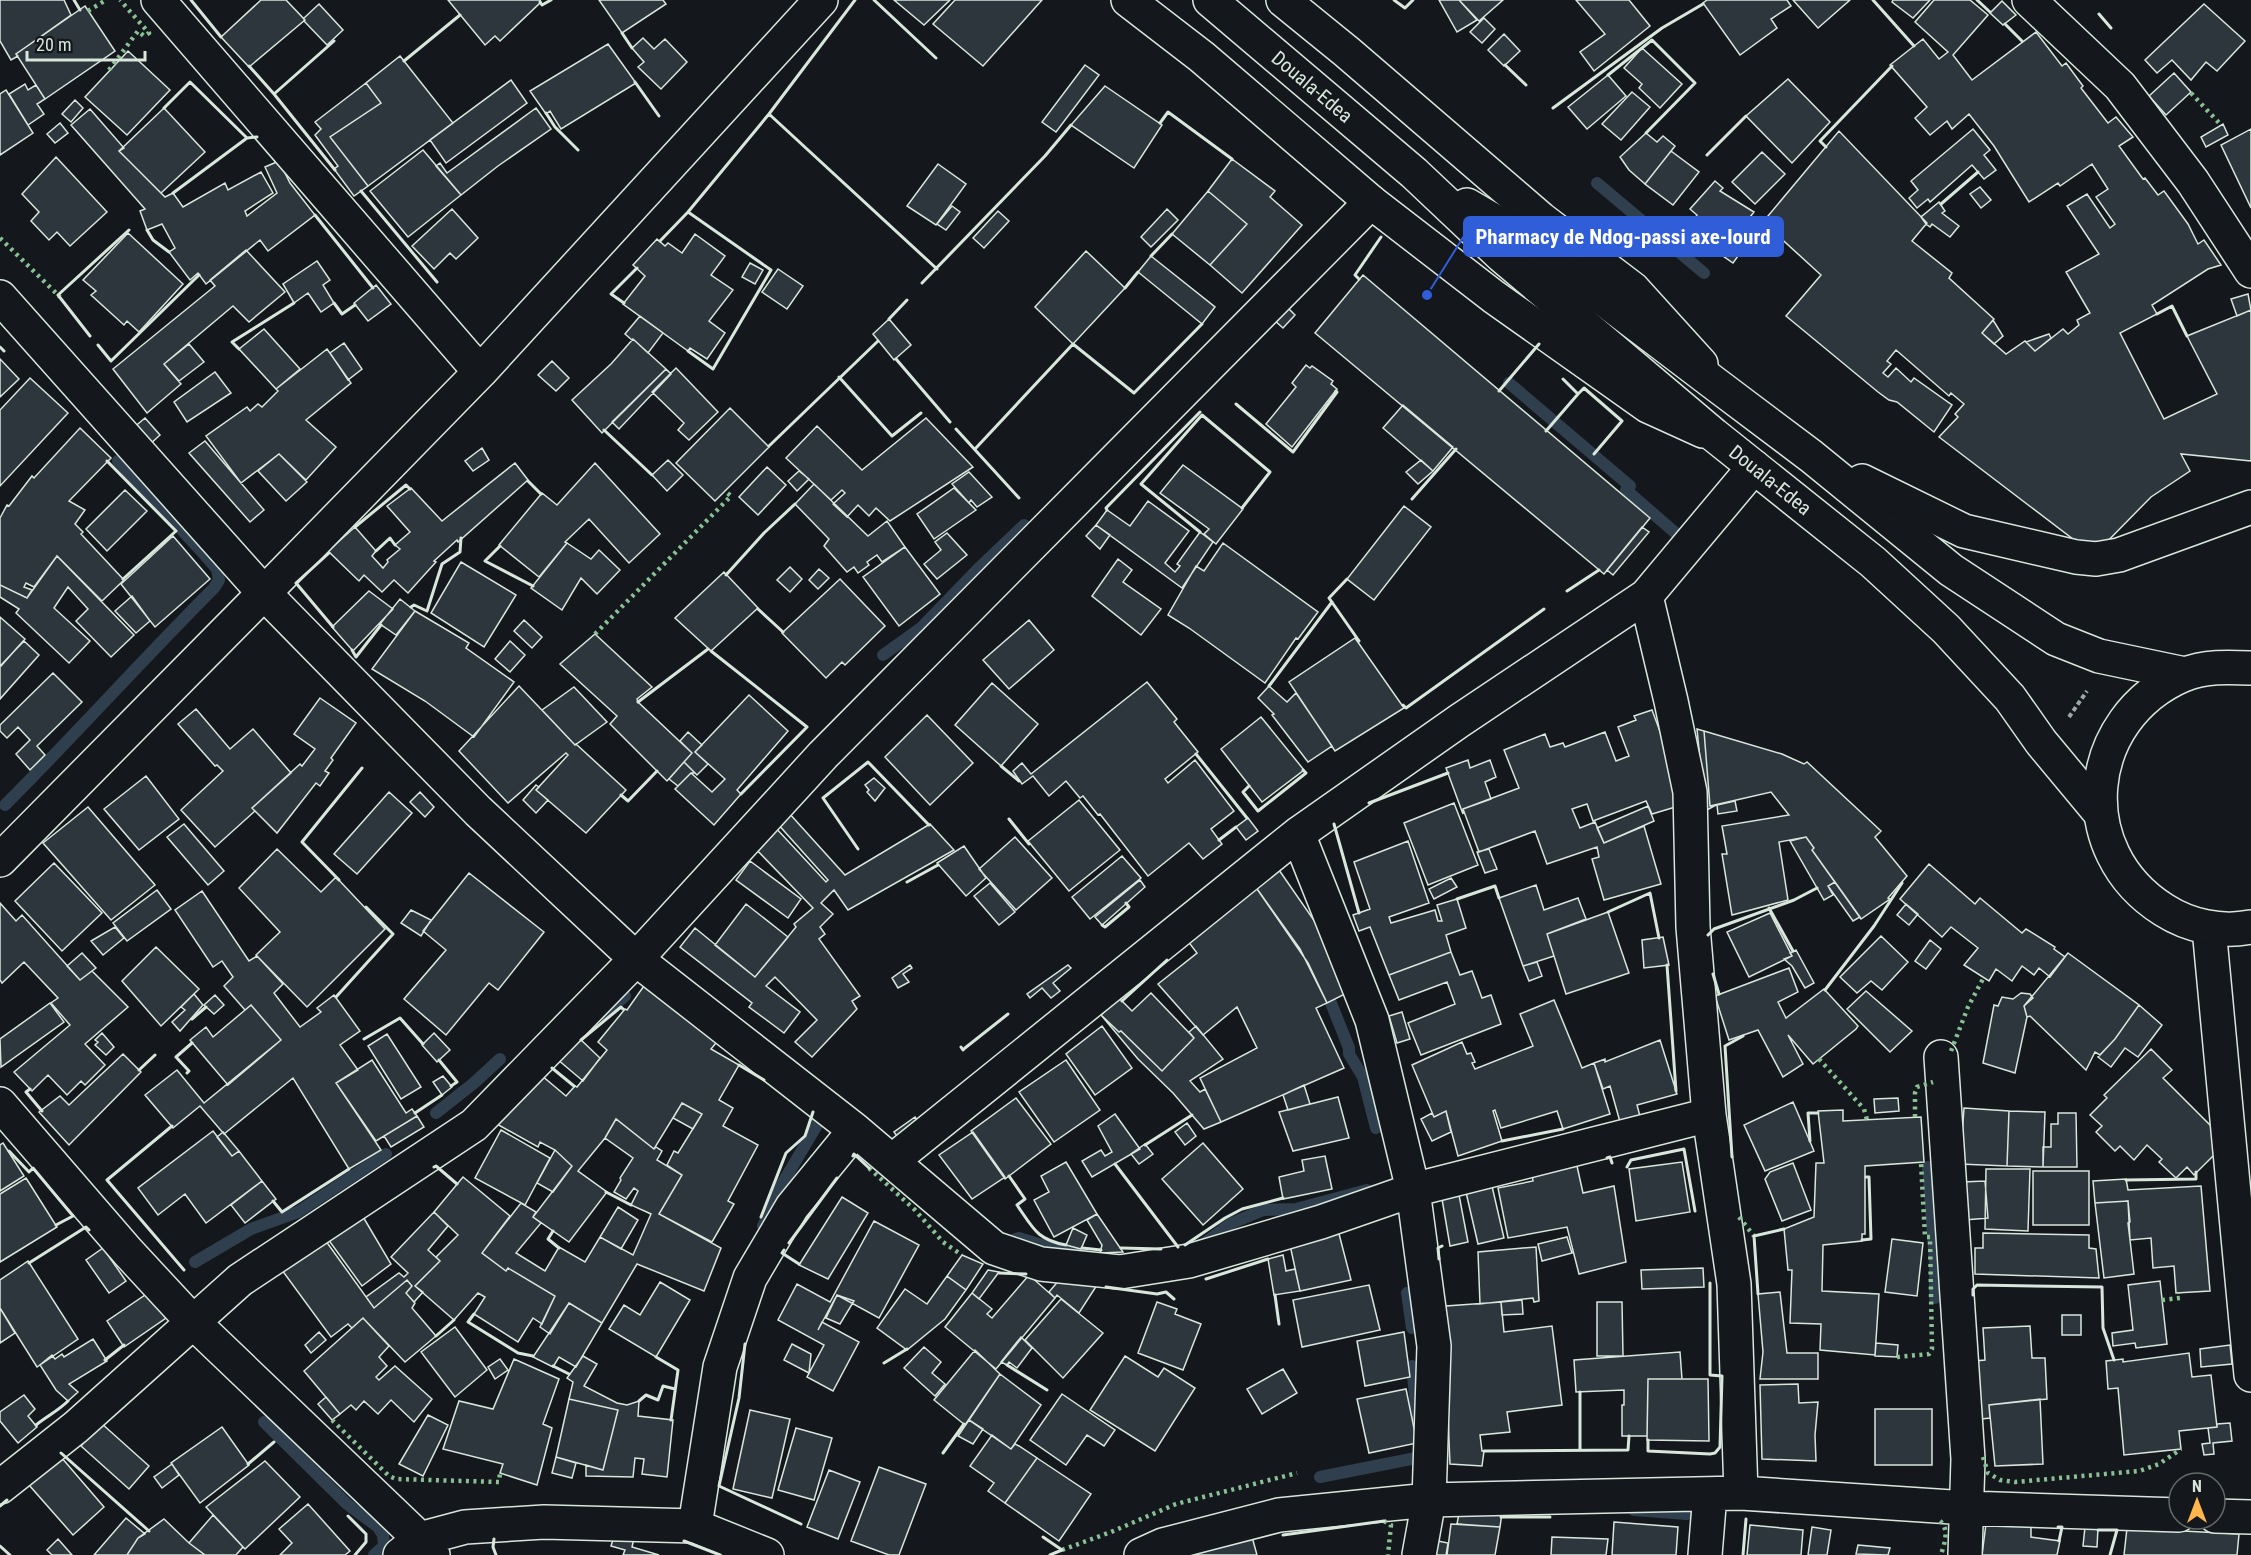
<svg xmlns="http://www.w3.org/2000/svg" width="2251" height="1555" font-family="'Roboto Condensed',sans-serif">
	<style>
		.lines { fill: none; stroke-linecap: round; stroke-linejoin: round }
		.stream { stroke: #2f3f4d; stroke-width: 12 }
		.building { fill: #2c363c; stroke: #d8e6dc; stroke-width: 1.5 }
		.minor-casing { stroke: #d8e6dc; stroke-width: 36 }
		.primary-casing { stroke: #d8e6dc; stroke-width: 36 }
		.trunk-casing { stroke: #d8e6dc; stroke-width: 36 }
		.path { stroke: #9da8a2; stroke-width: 4; stroke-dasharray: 4.5 3; stroke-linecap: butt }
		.minor { stroke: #14181c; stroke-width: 33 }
		.primary { stroke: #14181c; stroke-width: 33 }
		.trunk { stroke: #14181c; stroke-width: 33 }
		.hedge { stroke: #8ac095; stroke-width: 4.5; stroke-dasharray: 3 4.5; stroke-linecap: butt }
		.wall { stroke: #d8e6dc; stroke-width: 3 }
		.labels { text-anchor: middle; stroke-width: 4.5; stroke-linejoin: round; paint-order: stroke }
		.street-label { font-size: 20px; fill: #d8e6dc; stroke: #14181c }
		.leader { fill: none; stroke: #305dd8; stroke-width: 2 }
		.callout-dot { fill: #305dd8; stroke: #14181c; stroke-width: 2 }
		.callout { fill: #305dd8; stroke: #305dd8; stroke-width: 2 }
		.callout-label { font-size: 21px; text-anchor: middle; font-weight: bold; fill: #fff }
	</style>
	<rect width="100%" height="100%" fill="#14181c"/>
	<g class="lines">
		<path class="stream" d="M1597,183l107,90
			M1509,383l121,103 -4,4 53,46
			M883,655l39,-28 58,-60 44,-42
			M5,805c71,-71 138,-146 209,-217l5,-8 -2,-11 -14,-16 -85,-92
			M1331,1003l18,45v6l14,23 13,51
			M603,1014l22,-18
			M436,1113l38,-30 26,-24
			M1928,1167l7,96v35
			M763,1226l19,-42 35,-59 4,-17
			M1202,1245l28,-21 33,-14 33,-1 71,-19
			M1007,1249l6,-9 6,-2 26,8 37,7
			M195,1262l56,-33 47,-17 88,-58
			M1407,1293l5,35
			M1412,1366l5,50
			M264,1422l83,82 31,23 5,8 1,11 -10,9
			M1320,1477l101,-20v-9
			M1634,1510l53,4"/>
	</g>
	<path class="building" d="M0,0h64l7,15 -55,39 2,2 -7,4 -11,-19z
		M261,0h25l19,20 -56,47 -28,-30z
		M448,0h92l1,2 -41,39 -5,-5 -10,9z
		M599,0h64l3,4 -44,29z
		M894,0h56l-26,25z
		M955,0h87l-59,66 -50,-42z
		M1439,0h20l18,20 -20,12z
		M1459,0h44l-24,21z
		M1576,0h53l21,26 -56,45 -14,-19 25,-18z
		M1707,0h80l4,6 -20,13 6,9 -37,27 -37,-52z
		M1793,0h57l-32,28z
		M1893,0h37l-17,18 -21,-16z
		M1934,0h36l18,15 -35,40 19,25 64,-48 26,34 4,-3 17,23 -2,2 27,35 8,-6 17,20 -14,9 24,33 2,-1 13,17 6,-4 24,33 10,20 6,-4 17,25 -13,4 -56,36 5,9 -37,19 44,86 53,-25 -30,-58 64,-26v151l-70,-7 9,17 -39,26 -57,58 -155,-118 19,-20 -3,-3 9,-10 -13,-11 -2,3 -53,-46 -9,11 4,3 -8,9 5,4 8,-9 15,14 3,-4 38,27 -18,27 -37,-30 -8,-2 -11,-8 -92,-76 35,-41 -58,-53 76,-91 88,92 -15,18 40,32 -3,5 45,41 -12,14 24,21 19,-13 10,10 28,-22 5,5 11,-9 -2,-5 13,-7 -24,-41 33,-18 -32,-48 20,-12 23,34 5,-4 -19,-27 12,-8 -16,-25 -32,22 -2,-3 -29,19 -35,-56 -25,-32 -17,15 -5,-8 -17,14 -15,-17 12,-11 -37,-42 33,-26 16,20 9,-7 -33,-30z
		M2002,1l14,14 -13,10 -13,-12z
		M319,4l24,26 -16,15 -23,-24v-3z
		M2204,4l41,37 -28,30 -11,-9 -15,18 -19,-20 -15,13 -12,-13z
		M85,6l30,45 -70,48 -29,-45z
		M1484,18l11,11 -13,14 -12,-11z
		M1504,34l16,17 -16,15 -16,-16z
		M643,38l11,11 11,-10 22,23 -26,27 -23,-22 6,-5 -12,-14z
		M608,44l28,39 -75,46 -11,-18 -4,3 -16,-23z
		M1642,48l40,36 -22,24 -21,-20 3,-4 -18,-16z
		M128,51l42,39 -43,45 -42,-38z
		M400,56l53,67 -85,63 -38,-49 51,-34 -15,-20z
		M1085,65l14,10 -43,57 -14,-10z
		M2174,73l17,19 -25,23 -17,-19z
		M1608,75l18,21 -39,33 -19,-22z
		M1788,79l42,43 -38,41 -46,-47z
		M511,80l16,23 -81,60 -16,-23z
		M366,83l15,20 -51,34 38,49 -14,10 -20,-27 4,-3 -23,-31 6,-6 -6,-7z
		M25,84l3,6 8,-5 9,14 -8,5 7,10 -16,11 -19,-31z
		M1105,86l57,39 -28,43 -63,-43z
		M6,90l27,43 -33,22v-61z
		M1632,92l18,15 -29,33 -19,-16z
		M75,100l8,8 -12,14 -9,-8z
		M164,108l41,44 -44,41 -42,-42z
		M536,108l15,21 -53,37 -37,29 -25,-29 4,-3 7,10z
		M90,109l34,39 -5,3 46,46 8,-4 10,14 42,-24 3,7 33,-18 12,21 -28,18 2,5 30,-23 -12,-26 14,-6 11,22 25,32 -47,36 -8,-11 -54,44 -8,-11 -8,7 -21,-28 6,-4 -13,-24 -15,6 -7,-19 5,-2 -74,-84z
		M60,123l8,10 -13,10 -8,-9z
		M2223,124l5,11 -22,12 -5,-10z
		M1973,129l17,21 -6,5 12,15 -12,9 -12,-14 -42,37 -2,-3 -11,9 -8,-10 9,-8 -7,-9z
		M2251,129v79l-30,-63z
		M1646,133l11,9 6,-6 12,10 -30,38 -16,-14 -9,-13z
		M423,150l38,45 -53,42 -38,-46z
		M1671,151l28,21 -26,33 -28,-21z
		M1762,152l23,22 -30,30 -23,-22z
		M56,157l51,55 -37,34 -13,-14 -8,8 -18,-19 8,-9 -17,-18z
		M1232,159l43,32 -5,6 32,28 -60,68 -32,-28 37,-41 -39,-33z
		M938,164l28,20 -30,41 -29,-19z
		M1715,181l8,7 -3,3 34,21 -4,5 11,7 -28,39 -10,-7 15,-20 -3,-3 -15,16 -17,-13 2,-4 -13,-10 5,-7 -7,-6z
		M1980,187l11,13 -10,8 -11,-14z
		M1208,191l39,33 -37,41 -38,-31z
		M1939,202l6,9 -3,2 17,13 -9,11 -18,-13 -2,3 -4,-3 -5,-7z
		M952,206l8,6 -14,18 -9,-6z
		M452,209l26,29 -22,21 -6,-6 -16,16 -22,-23z
		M1167,209l11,11 -27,27 -10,-10z
		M998,211l11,10 -25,27 -11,-10z
		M128,233l55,51 -44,48 -12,-11 -3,4 -33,-30 5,-4 -13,-11z
		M695,234l30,22 -14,19 22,15 -24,31 16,12 -18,26 -17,-11 -2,3 -65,-47 22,-28 -12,-11 24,-26 8,7 3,-3 14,10z
		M246,250l39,42 -36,30 -16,-16 -69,58 17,20 -34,29 -34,-44 102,-83 -5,-6z
		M1086,251l39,37 -52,56 -38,-37z
		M1151,256l64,51 -13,17 -64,-52z
		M317,261l13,19 -7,5 11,18 -13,9 -13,-19 -14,10 -11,-19z
		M750,263l13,7 -8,14 -13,-7z
		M778,269l25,17 -16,23 -25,-17z
		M1363,275l287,243 -46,56 -289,-241z
		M376,285l15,19 -23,17 -14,-18z
		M2248,294l3,16 -14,6 -6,-17z
		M1285,305l10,10 -12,13 -10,-9z
		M640,316l23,17 -15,20 -15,-14 -1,1 -7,-6z
		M889,319l22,26 -17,15 -21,-26z
		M1993,320l10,16 -9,8 -12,-11z
		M264,329l36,40 -24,20 -37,-40z
		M2049,334l2,4 -16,13 -9,-9z
		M633,339l33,30 -64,64 -30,-33 39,-36z
		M344,343l18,26 -14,11 -18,-27z
		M189,344l15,18 -25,19 -15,-17z
		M327,349l24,34 -45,37 30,27 -30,33 -27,-26 -38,29 -35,-47 41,-29 3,4 8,-7 4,3 16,-16 -2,-2z
		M0,359l19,20 -19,18z
		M552,361l17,17 -13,13 -18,-16z
		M1306,365l4,3 2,-2 21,15 -2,3 6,5 -45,58 -26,-23 30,-37 -4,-4z
		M676,368l42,44 -29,28 -11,-10 6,-7 -32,-31z
		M666,369l5,5 -52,55 -7,-7z
		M215,372l16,21 -44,29 -13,-20z
		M30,378l38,35 -68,73v-76z
		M1403,405l50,42 -20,24 -50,-43z
		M730,408l39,39 -54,54 -39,-38z
		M145,418l15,17 -13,12 -15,-18z
		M926,418l47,49 -83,54 -14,-13 -7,8 -11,-11 -11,12 -14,-13 12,-11 -3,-3 -11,10 -45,-42 31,-32 45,44z
		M80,428l31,30 -42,43 16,9 -10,14 8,8 -2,2 43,46 -22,21 -45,-45 -23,31 -8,-4 -2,4 8,3 -5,8 -27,-13v-67l7,-13 2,1 23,-30 2,2z
		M205,441l59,69 -14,12 -61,-69z
		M482,448l7,12 -16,11 -8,-10z
		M279,454l28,28 -21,19 -28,-30z
		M668,460l15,15 -16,16 -15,-16z
		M1421,460l12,11 -15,13 -12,-12z
		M515,463l13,17 -70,62 -1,-2 -23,21 2,1 -28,31 -14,-13 -12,12 -18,-17 -5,6 -31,-30 27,-24 21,24 -4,5 11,12 5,-6 -1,-2 13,-11 -5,-4 15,-13 -23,-26 24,-18 31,33z
		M595,463l65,71 -31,29 -40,-44 -24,23 2,1 -28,34 -40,-32 43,-52 15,12z
		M1183,465l60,44 -27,35 -12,-10 5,-5 -49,-36z
		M767,467l19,18 -28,30 -19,-18z
		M799,471l10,8 -12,12 -9,-10z
		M969,472l23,25 -15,10 -6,-7 -2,3 -17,-19z
		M814,484l54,52 19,-15 18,26 -23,15 -5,-7 -10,7 2,3 -11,8 -4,-6 -7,5 -23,-26 5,-7 -34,-35z
		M954,488l22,22 -42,29 -17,-25z
		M125,490l22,21 -40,40 -21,-22z
		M1148,501l41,30 -24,32 10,9 5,-6 -3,-2 23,-32 13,10 -31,46 -86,-63 11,-15 23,16z
		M1404,506l27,21 -57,73 -27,-21z
		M1096,525l14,10 -10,14 -14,-13z
		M1642,527l7,5 -36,43 -6,-5z
		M947,533l20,22 -30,24 -13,-15 17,-14 -6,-8z
		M173,536l37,43 -55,48 -34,-43z
		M567,543l24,16 8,-9 21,20 -23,24 -16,-16 -19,32 -31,-22z
		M1223,543l95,69 -20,27 -2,-1 -31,45 -76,-55 -21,-13 28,-49 8,5z
		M905,547l35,47 -41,32 -36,-49z
		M57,556l77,79 -23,22 -35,-36 12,-12 -20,-22 -14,21 36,33 -21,22 -53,-50 3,-4 -19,-12v-12l27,13z
		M1118,559l14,11 -9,12 38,27 -20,26 -49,-39z
		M461,562l55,33 -32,52 -53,-34z
		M790,567l12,12 -12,13 -13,-12z
		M819,569l10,9 -11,11 -9,-9z
		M724,572l34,36 -47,43 -36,-33z
		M840,579l45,47 -40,39 -3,-3 -16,16 -44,-45z
		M369,591l24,18 -40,42 -21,-24z
		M132,596l18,25 -14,12 -21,-22z
		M400,599l15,12 -19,24 -16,-11z
		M415,611l54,32 -3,5 48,34 -40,55 -49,-36 -53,-32z
		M0,617l25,22 -25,28z
		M524,620l18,17 -10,11 -18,-17z
		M1029,620l25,30 -45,39 -26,-29z
		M595,634l57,53 -15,12 1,3 54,51 -25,28 -57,-57 7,-8 -57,-52z
		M1355,638l49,70 -69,43 -46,-69z
		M24,641l15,14 -39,44v-33z
		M510,641l15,14 -15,17 -15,-13z
		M53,673l29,29 -45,44 8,9 -15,15 -14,-16 14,-14 -12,-13 -11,11 -7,-7v-6z
		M1147,682l30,37 -3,3 24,30 -33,27 3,4 27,-23 39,51 -23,18 11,15 -19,15 -14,-16 -41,33 -48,-62 -2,1 -15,-19 -3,2 -14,-17 -17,15 -16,-20 -11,8 -9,-13 9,-8 9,11z
		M992,683l46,41 -37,42 -46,-41z
		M519,686l56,59 1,-1 50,46 -40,43 -50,-43 32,-35 -2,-2 -58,50 -49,-52z
		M1269,686l18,16 9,-9 36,53 -24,16 -36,-47 2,-1 -16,-16z
		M574,687l33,35 -32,23 -33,-35z
		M749,695l39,36 -51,59 4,4 -27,31 -39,-36 16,-16 21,19 13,-13 -30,-27z
		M320,698l36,25 -25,35 2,2 -8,11 4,2 -9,13 -4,-3 -39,50 -25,-25 48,-44 2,2 13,-17 -21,-15z
		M196,709l34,40 23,-20 38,44 -39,35 3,3 -40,36 -34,-37 42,-39 -6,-6 -2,1 -37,-42z
		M1652,710l19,51 -4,2 15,42 -30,9 -6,-13 -53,20 -6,-17 -15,5 8,19 15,-6 9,21 40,-17 17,58 -57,16 -12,-41 7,-2 -2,-10 -50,17 -12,-33 -56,21 -16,-43 56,-21 -15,-38 41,-16 5,13 13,-4 2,4 40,-15 11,29 13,-5 -11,-29 18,-7 -2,-4z
		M927,715l46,48 -43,42 -45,-48z
		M1261,717l43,53 -42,32 -41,-53z
		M1697,729l7,2 6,75 6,-1 -11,6z
		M1704,731l78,23 22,10 3,-2 74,69 -6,6 32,39 -19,22 2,1 -29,20 -49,-69 2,-2 -8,-11 -27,5 9,58 -56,15 -10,-61h5l-5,-28 67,-11 -18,-23 -61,14z
		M688,732l14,13 -7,7 13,12 -11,11 -13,-13 8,-9 -12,-12z
		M1468,760l2,8 20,-8 6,17 -11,5 6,17 -28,10v5l-17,-46z
		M684,762l11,11h-4l-13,13 -9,-7z
		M146,776l33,43 -40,31 -35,-41z
		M874,778l11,10 -10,13 -8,-9 2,-2 -4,-5z
		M536,785l3,2 -3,3 12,10 -12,13 -13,-13z
		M389,792l23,21 -55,61 -23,-20z
		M420,792l14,15 -9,10 -15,-15z
		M1079,800l41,50 -51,41 -41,-50z
		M1735,801l2,10 -19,3 -1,-9z
		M1454,803l24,62 -50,20 -24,-62z
		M1648,806l6,15 -50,22 -7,-15z
		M88,807l67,78 -44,35 -68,-77z
		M788,812l57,63 85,-51 24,26 -106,60 -14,-20 -13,13 12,11 -13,13 5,7 -6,5 41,57 -8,5 5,8 -45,48 -17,-15 22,-22 -42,-43 -9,9 34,26 -16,21 -35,-26 3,-4 -72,-56 15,-19 60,49 41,-50 -2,-3 19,-16 -60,-62 21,-20 52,56 2,-2 -52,-58z
		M1248,818l10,13 -12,9 -10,-13z
		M184,824l40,47 -16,14 -41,-48z
		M1015,837l37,41 -36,32 -37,-41z
		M1806,837l8,11 -2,2 23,32 -7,4 5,9 -9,5 -34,-59z
		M1408,841l21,62 -40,14 2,6 44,-13 3,11h4l-5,-16 20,-6 9,29 -20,7 5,17 -62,23 -19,-48 -11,4 -6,-16 17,-6 -16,-47z
		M964,846l22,32 -20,18 -29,-33z
		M277,849l44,43 15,-15 49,52 -78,78 -51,-52 24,-23 -41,-44z
		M1489,849l8,20 -12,4 -8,-21z
		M1122,856l19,22 -51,41 -18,-22z
		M750,861l51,38 -13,19 -52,-38z
		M54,863l48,50 -40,38 -47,-50z
		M1929,864l46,40 5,-6 42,35 4,-4 29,18 -1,2 11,8 -15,20 -11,-9 -5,7 -12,-9 -10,15 -16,-12 -7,12 -25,-16 14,-17 -27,-21 -9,10 -42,-38z
		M1279,870l41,59 25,65 -18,9 -27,-54 -45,-63z
		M469,873l75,59 -46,58 -9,-7 -43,52 -42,-36 42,-49 -23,-19z
		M1451,878l6,9 -23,12 -5,-10z
		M1140,880l5,7 -43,38 -7,-8z
		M1835,882l25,35 -7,4 -25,-35z
		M990,883l25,29 -16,13 -25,-29z
		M1536,885l8,25 34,-12 8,21 -39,15 7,22 -31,10 -24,-68z
		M1255,886l53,77 19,40 -11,5 28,60 -123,54 -21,-44 57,-30 -20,-41 -34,28 -45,-51 39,-31 -13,-17z
		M157,890l14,19 -44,32 -14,-18z
		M202,891l47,70 8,-5 26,28 -9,9 26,34 21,-15 -4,-4 17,-13 26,36 -20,14 18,25 -22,13 45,67 -32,19 -56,-91 -69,56 -24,-28 -27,22 -28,-33 32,-25 27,33 77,-63 -30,-35 -6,5 -21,-24 9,-9 -11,-16 -9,6 -38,-57z
		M0,903l16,18 6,-6 58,65 12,-9 36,36 -43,37 20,21 -20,20 -4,-4 -14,14 -19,-20 -16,16 -18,-19 56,-47 -19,-22 7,-5 -34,-36 -22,21 -2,-3z
		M746,904l42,33 -33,40 -40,-32z
		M1906,904l12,10 -9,11 -12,-10z
		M411,910l20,10 -10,16 -20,-13z
		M1608,912l21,61 -63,21 -19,-60z
		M1770,913l22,43 -43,21 -22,-45z
		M115,927l9,11 -21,17 -12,-14z
		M1881,936l27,26 -26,28 -11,-9 -14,12 -17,-16z
		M1663,937l6,28 -25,3 -2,-28z
		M1930,940l11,9 -15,20 -11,-8z
		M156,947l43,42 -38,37 -39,-45z
		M1796,950l18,33 -9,5 -13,-22 -8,-7 8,-3 -2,-3z
		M1451,952l9,23 12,-4 10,27 9,-3 10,29 -80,31 -13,-32 47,-19 -8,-22 -48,18 -10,-25z
		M82,953l14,15 -16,12 -13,-14z
		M2068,953l71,52 -24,34 -15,16 -5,-3 -9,18 -56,-54 -3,1 -3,-11z
		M1537,962l5,14 -13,5 -6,-15z
		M910,965l2,3 -9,6 6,8 -11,6 -6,-10z
		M1068,965l3,3 -18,15 7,8 -9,7 -9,-10 -12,10 -3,-4z
		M1789,968l9,24 -20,10 8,16 38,-29 34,37 -2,3 -43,35 -25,-29 15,29 -20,13 -25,-47 -29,10 -14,-44z
		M646,983l75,54 -10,12 28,16 -20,35 14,8 -10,18 35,19 -30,56 6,3 -22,38 -53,-28 23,-39 -15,-10 7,-14 4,2 24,-39 -20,-11 -28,46 -38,-30 -11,19 -27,33 29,21 -38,50 -36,-25 39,-51 -17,-16 -15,-8 -2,5 -50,-28 47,-49 31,26 9,-10 2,1 30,-37 -9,-8 27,-33 2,1z
		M1866,991l46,40 -22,21 -43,-43z
		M1151,993l43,45 -32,33 -41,-40 -2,1 -18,-17 18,-17 13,13z
		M2021,993l9,1 3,4 -9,8 3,11 -12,56 -32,-10 11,-58 4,1 4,-9 11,2z
		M194,994l9,11 -23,26 -8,-9 13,-12 -4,-3z
		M215,995l9,10 -10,9 -10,-9z
		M1554,1000l28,68 12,-5 16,51 -47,15 -6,-18 -56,17 -6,-18 -2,1 9,30 -44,15 -12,-45 -12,6 -22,-52 50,-23 5,12 4,-1 4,9 -3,1 3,6 58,-23 -13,-32z
		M50,1003l14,19 -63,45 -1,-28z
		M251,1005l30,35 -53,45 -38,-45 16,-13 7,10z
		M2139,1005l23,20 -24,32 -13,-9 -14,19 -13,-10 17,-18z
		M1402,1012l8,27 -13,4 -8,-27z
		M1101,1015l18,17 2,-1 41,40 32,-33 -5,-6 7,-6 27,33 -33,22 10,11 5,-3 16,33 -17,7 -31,-36 -35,-34z
		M1102,1026l30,42 -37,27 -29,-41z
		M102,1033l12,14 -8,8 -11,-10 3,-3 -3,-2z
		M434,1033l16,17 -13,12 -15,-17z
		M387,1034l34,53 -20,12 -33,-53z
		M579,1038l21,20 -17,23 -26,-22z
		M1660,1040l17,54 -40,11 5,19 -20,5 -12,-43 -7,3 -9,-26 11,-4v3z
		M2151,1049l21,21 -9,8 56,56 -7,7 8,8 -26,26 -7,-8 -11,11 -17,-16 3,-3 -15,-14 -13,15 -14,-14 -5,5 -19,-19 6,-6 -12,-11 17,-17 -3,-3z
		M123,1054l18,18 -72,73 -30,-33 21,-16 9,9z
		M372,1060l34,53 6,-4 5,7 -41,25 -40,-58z
		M1066,1060l34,50 -46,32 -35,-50z
		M443,1076l9,11 -10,8 -9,-13z
		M1304,1085l6,19 -22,6 -5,-15z
		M1338,1097l11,41 -56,13 -14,-39z
		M1016,1098l35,46 -46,35 -34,-48z
		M1898,1098l1,13 -24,2 -1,-14z
		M1793,1102l21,49 -49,20 -21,-46z
		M682,1103l20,11 -9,15 -20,-11z
		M1964,1108l45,3 -2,55 -47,-2z
		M1843,1110v11l78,-4 3,45 -59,4v68h-3v7l-39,4 -1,46 57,3 -4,61 -55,-5 1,-26 -31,-1 2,-53h-4l-4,-41 30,-12 2,-54h8l-6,-52z
		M1446,1111l5,21 -19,9 -11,-22 11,-6 2,4z
		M2009,1111l36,1 -2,55 -36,-1z
		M2058,1113h18l1,54h-34v-20h8v-23h7z
		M1115,1114l25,35 -48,28 -10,-16 19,-11 4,6 7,-4 -14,-26z
		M417,1116l7,11 -33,20 -7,-11z
		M915,1117l6,9 -23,17 -4,-5 3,-2 -3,-4z
		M616,1119l38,30 2,-2 6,4 -5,9 25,15 -23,39 62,34 -17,43 -67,-27 -35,59 -33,-20 -19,31 -10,-7 15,-31 -47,-28 -2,3 -24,-18 39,-50 15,9 -3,5 8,6 -25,30 29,18 14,-24 26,15 15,-25 33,18 18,-41 -20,-9 7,-14 -4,-3 -8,11 -12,-7 7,-12 -1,-2 13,-20 -28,-20z
		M1187,1123l9,13 -11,9 -10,-13z
		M501,1130l49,28 -25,47 -50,-27z
		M213,1131l19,25 7,-5 23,30 -56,42 -21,-29 -27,21 -20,-27z
		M223,1132l16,19 -7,5 -15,-19z
		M973,1132l32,45 -33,22 -33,-44z
		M3,1143l21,33 -24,15v-46z
		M1203,1143l40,46 -40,36 -41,-46z
		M1145,1144l8,10 -14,10 -8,-10z
		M555,1150l17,16 -19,26 -16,-9z
		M1325,1156l7,33 -49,10 -4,-22 25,-6 -2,-11z
		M1066,1162l31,52 -43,23 -20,-37 15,-8 -8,-16z
		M1682,1162l8,50 -54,9 -7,-52z
		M1793,1163l18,47 -29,11 -17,-42 5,-7z
		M1577,1166l6,27 31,-7 12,76 -47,12 -12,-47 -59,11 -10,-50 35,-7 -1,-6z
		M1986,1169h44l-2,62 -43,-2z
		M2033,1171h56v54h-56z
		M463,1177l47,39 -28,37 24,18 2,-3 47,28 -13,28 -9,-6 -15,24 -44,-28 11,-17 -7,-4 -24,27 -39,-34 25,-25 -4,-4 22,-22 -24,-23z
		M26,1178l31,49 -57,35v-68z
		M2126,1179l2,11 73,-4 9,105 -34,2 -2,-27 -21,2 -2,-30 -21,2 -2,-39 -33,2 -2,-22z
		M262,1181l14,18 -31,24 -14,-18z
		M1985,1181l3,37 -23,2 -3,-38z
		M1491,1182l13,56 -26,6 -13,-56z
		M1459,1195l9,47 -18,4 -8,-47z
		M842,1197l26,16 -40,66 -29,-14z
		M2128,1201l2,21 -2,1 6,51 -30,4 -9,-75z
		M618,1207l20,13 -17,29 -21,-12z
		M359,1210l32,54 -29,22 -37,-51z
		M434,1212l14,14 -20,24 12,11 -25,25 8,6 -9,10 -8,-9 6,-7 -5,-6 -33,28 -8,-11 33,-24 5,4 4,-4 -17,-16z
		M1097,1214l26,38 -23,1 2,-8 -15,-25z
		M874,1221l45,24 -40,73 -42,-23 -19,35 4,-8 37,20 -26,49 -26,-14 17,-32 -46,-25 19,-36 33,18z
		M1073,1228l14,7 -6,14 -15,-4z
		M1338,1230l13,50 -51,11 -10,-46z
		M1983,1233l106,2v13l7,1 3,29 -124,-4v-26h8z
		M323,1237l51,71 33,-28 5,6 -6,7 9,10 -3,5 24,28 -31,26 -42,-44 -11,10 -4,-4 -17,13 -52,-71z
		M1567,1237l5,16 -30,8 -4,-17z
		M1892,1239l31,4 -6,53 -32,-4z
		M1536,1247l3,54 -5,1 -1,-4 -53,6 -2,-52z
		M103,1248l23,33 -17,12 -23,-33z
		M962,1255l21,9 -17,26 -19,-14z
		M1283,1255l3,16 9,-2 5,22 -26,4 -6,-36z
		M28,1261l50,78 -41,28 -37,-59v-28z
		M1703,1268l1,19 -62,2 -1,-19z
		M988,1270l11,2 -20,27 -7,-6z
		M1029,1275l26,23 -59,71 -51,-42 27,-34 20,16 -5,5 5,4z
		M947,1276l19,14 -21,29 -38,31 -30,-22 28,-39 22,15z
		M1060,1279l37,6 -18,28 -22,-18 -2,3 -6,-6z
		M2160,1281l7,63 -31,4 -1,-5 -22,3 -1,-13 21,-3 -5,-45z
		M660,1282l30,18 -34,57 -47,-28 15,-24 16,10z
		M1369,1285l11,45 -78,17 -9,-47z
		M1780,1292l7,61h31v26h-58l3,-27 -5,-58z
		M148,1293l18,25 -42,29 -17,-26z
		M837,1295l17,6 -14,23 -14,-6z
		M1061,1299l42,34 -40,45 -38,-38z
		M1522,1300l1,14 -21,1 -1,-13z
		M1157,1302l20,7 -2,5 26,10 -18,46 -45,-17z
		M1501,1302l3,30 48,-6 10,79 -55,7 3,20 -30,3 2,16h2l-2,15 -32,-2 -4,-95h3l-3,-63z
		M1597,1302h25l1,54h-26z
		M569,1303l33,20 -26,44 -17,-10 -6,10 -20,-10z
		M0,1308l15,25 -15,10z
		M2062,1315h19v20h-19z
		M363,1318l26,28 -10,11 8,9 -11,11 3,3 16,-14 37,33 -18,23 -23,-22 -13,14 -14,-13 -8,9 -5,-5 -11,9 -36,-43z
		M2030,1326l2,32h13l2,41 -58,6 1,13 -8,1 -1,-13 -4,1 -2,-46 10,-1 -2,-32z
		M455,1327l32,43 -32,27 -34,-45z
		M319,1332l7,8 -15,13 -6,-8z
		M1404,1332l6,45 -45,9 -8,-45z
		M1021,1337l11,11 -15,20 -8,-6 -2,3 -6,-3z
		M93,1339l14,22 -38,23 9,8 -10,9 -12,-11 -16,-25 12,-10 3,4 7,-5 2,3z
		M1876,1343l22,2 -1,12 -22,-1z
		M792,1344l19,10 -2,19 -25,-13z
		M2230,1345l2,19 -31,3 -1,-18z
		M924,1347l17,15 -9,11 13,11 -10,12 -31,-28z
		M975,1350l25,24 -35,51 -31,-25z
		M1680,1352l2,27h-34l-1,57h-25v-31h2v-15l-48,2 -2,-32z
		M2189,1353l3,24 19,-2 6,52 -38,4 2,18 -57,6 -6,-67 -10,1 -2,-28 17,-2v3z
		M583,1356l14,8 -13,22 33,17 10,2 12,-4 -1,15 35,4 -6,57 -25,-3 2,-15 -9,-1 -2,19 -47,-1v-11l17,5 15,-60 -49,-11 4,-17 -6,-4z
		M1125,1356l33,21 6,-9 31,20 -40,63 -65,-41z
		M500,1359l8,11 -13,9 -7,-12z
		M514,1359l45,20 -16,45 9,4 -15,57 -37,-12 3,-9 -60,-15 16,-48 34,8z
		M1283,1369l14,24 -35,21 -15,-25z
		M1000,1374l41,31 -30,44 -42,-29z
		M1648,1379h60l1,62 -62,-1z
		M1798,1384l1,19 19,-1 -3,33 1,26 -54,-2 -2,-74z
		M1406,1389l11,54 -48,10 -12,-54z
		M1062,1394l53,36 -11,16 -17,-11 -21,30 -36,-25z
		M24,1395l11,14 -7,7 9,11 -19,16 -18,-22v-9z
		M326,1397l14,17 -8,6 -14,-16z
		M569,1399l49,11 -15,60 -47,-13z
		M2040,1399l3,65 -48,2 -6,-61z
		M1875,1409h57v56h-57z
		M750,1410l40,9 -18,79 -39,-9z
		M428,1415l20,10 -25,51 -24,-12z
		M969,1420l14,9 -10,15 -15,-8z
		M101,1423l48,43 -20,23 -48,-43z
		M2230,1423l2,18 -19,2 1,11 -10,1 -2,-11 8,-1 -2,-15 9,-1v-3z
		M222,1427l27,38 -49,38 -29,-40z
		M796,1428l36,10 -18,62 -36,-10z
		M992,1435l19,14 4,-5 4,2 18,12 -32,45 -17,-12 6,-8 -24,-17z
		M61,1457l43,50 -31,28 -44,-50z
		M556,1457l20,6 -4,15 -20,-5z
		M1037,1458l54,36 -32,47 -54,-38z
		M265,1461l35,36 -55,52 -39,-42z
		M172,1464l7,11 -17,13 -8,-11z
		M879,1467l47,17 -27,71h-10l-38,-14z
		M829,1470l31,12 -22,57 -31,-12z
		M308,1504l42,47 -5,4h-65l12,-12 -13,-14z
		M1459,1513h43l-2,14 -43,-3z
		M213,1515l30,32 -7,8h-31l-16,-12z
		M126,1518l19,16 -7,4 -11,17h-33z
		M164,1519l25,24 16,12h-78l11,-17z
		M1614,1522l64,5 -2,28h-64z
		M1451,1524l49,3 -5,28h-48z
		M1986,1524h45v13l29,4 -3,14h-75z
		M1750,1525l53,5 -2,25h-54z
		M1249,1526l8,29h-98z
		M1812,1527l19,3 -4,25h-19z
		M2085,1527l13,1 -1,19 -14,-1z
		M2127,1528l112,6 -2,21h-113z
		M616,1530l19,4 -3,13 27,8h-36l2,-5 -14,-4z
		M1552,1537l56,2 -2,16h-55z
		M58,1539l14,16h-20l-5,-5z
		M1438,1541l10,2 -2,12h-11z
		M1858,1545l32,3 -2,7 -32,-1z"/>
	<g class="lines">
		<g class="minor-casing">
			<path id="minor" d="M158,0l322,372
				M2029,0l91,86 73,96 58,89
				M0,297l264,296 214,218 158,148 219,171 139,118 47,16 79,8 69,-11 132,-39 92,-32 296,-75
				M1646,596l25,105 19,91 3,135 16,188 25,169 7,209
				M1298,834l74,186 41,170 21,156 -5,154 -10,55
				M0,860l264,-267 216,-221 341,-372
				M2209,928l42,447
				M1941,1057l27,402 -3,96
				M0,1104l128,148 64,69 228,218 13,16
				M892,1161l406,-327 161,-113 187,-125 108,-129
				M0,1487l76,-60 164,-147 234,-155 162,-166 187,-204 548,-553
				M2215,1516l36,1
				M695,1526l25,-159 30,-89 42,-71 63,-77
				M400,1555l20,-16 45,-12 79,-5 151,4 72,29
				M1141,1555l22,-10 116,-30 150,-15 312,-7 226,15 212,7
				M1705,1555l5,-61"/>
		</g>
		<g class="primary-casing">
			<path id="primary" d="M1128,0l74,57 169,145 123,95 154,109 55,25
				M1283,0l64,52 194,167 92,70 68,75"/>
		</g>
		<g class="trunk-casing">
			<g id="trunk">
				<path id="s1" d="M1210,0l204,173 88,83 212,179 159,127 73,67 64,69 31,44 59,71"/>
				<path d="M1467,205l56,33 191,145 97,73 140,114 105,69 43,17 86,18"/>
				<path d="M1862,481l102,50 112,26 20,2 23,-4 132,-48"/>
				<path d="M2251,668c-23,-1 -46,-2 -68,7 -100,43 -113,176 -19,235 25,16 57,23 87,17"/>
			</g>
		</g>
		<path class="path" d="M2069,717l18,-26"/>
		<use href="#minor" class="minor"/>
		<use href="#primary" class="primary"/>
		<use href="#trunk" class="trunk"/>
		<path class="hedge" d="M88,11l18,-11
			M109,70l29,-39 6,5 5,-3 -29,-33
			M2191,93l30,32
			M0,238l60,59
			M595,634l136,-138 -6,-5
			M1951,1051l17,-44 16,-30
			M1819,1059l45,50 3,11
			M1915,1117v-24l2,-6 16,-5
			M869,1168l46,42 28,32 19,13
			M1739,1217l15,19
			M2162,1300l18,-2 -1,-5
			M1897,1357l32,-3 3,-5 -2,-112h-5l-4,-75
			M332,1420l57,56 7,3 103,3 1,-9
			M1983,1457l5,16 12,7 15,2 124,-11 20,-7 22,-15
			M1384,1521l7,4 -3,30
			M1940,1521c10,9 4,23 1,34
			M1062,1550l49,-18 65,-28 121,-31"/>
		<path class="wall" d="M74,0l6,10
			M191,0l30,37
			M874,0l62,58
			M1394,0l11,8 8,-8
			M1873,0l41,46
			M1977,0l13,12
			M540,2l2,3 9,-5
			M2099,14l12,14
			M2005,24l17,17
			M622,33l10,15
			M404,61l56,-46
			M1505,65l21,20
			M249,66l25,28 61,76
			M1608,75l44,-35 43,43 -49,50
			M635,82l24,34
			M274,94l60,-53
			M164,108l26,-26 57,56
			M1553,108l109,-80 41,-24
			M546,113l9,14 23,23
			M769,114l86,-114
			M1160,123l8,-11 64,47
			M1826,147l-6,-6 72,-75
			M1707,155l39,-39
			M361,191l76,91
			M173,193l74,-55 10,-1
			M1941,204l37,-32
			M315,215l58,73
			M147,230l6,10 16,12
			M660,241l28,-29 81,-98 168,155
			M1151,256l21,-22
			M1359,279l-4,-4 26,-38
			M922,283l123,-127 26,-31
			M1125,288l13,-16
			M334,303l8,11 13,-9
			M624,303l-13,-9 26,-26
			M2157,314l15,-8 15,30
			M889,319l18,-19
			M90,336l-32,-41 71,-65
			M98,345l13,16 88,-86
			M0,347l4,4
			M239,349l-7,-7 62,-39
			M688,351l25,18 58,-99 -83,-58
			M896,359l54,63
			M839,377l53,59 29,-23
			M1563,379l15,15 6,-6 38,33 -28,33
			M1499,391l40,-47
			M1236,404l57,48 44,-60 -1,-1
			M956,429l63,69
			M604,430l48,45
			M1546,431l32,-37
			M769,446l109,-105
			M975,449l98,-105 61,49 68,-69
			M107,461l69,70 -53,48
			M528,481l13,13
			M1412,499l44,-50
			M1107,510l-1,-2 94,-96
			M355,527l51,-42 4,4
			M1200,532l-59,-48 61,-69 68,57 -28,36
			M500,546l-15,15 48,25
			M376,551l14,-13 5,7
			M329,553l-33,30 37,44
			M726,575l38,-42 31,-29
			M1347,579l-18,19 30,43
			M1567,591l32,-21
			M411,607l3,-2 13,6 15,-47 18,-12 1,-14
			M758,609l25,23
			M352,650l4,7 25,-32
			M711,651l96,76 -66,67
			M1269,686l63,-84
			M638,702l70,-53
			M1403,705l3,3 138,-99
			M1196,754l51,64
			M1001,766l18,15
			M1249,786l-6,6 15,19 48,-38 -3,-3
			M621,795l7,6 29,-30
			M1369,803l79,-30
			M1009,819l20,25
			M1334,824l25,89
			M1219,840l17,-13
			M858,849l-35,-51 45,-36 61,63
			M339,880l-37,-38 60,-74
			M907,882l31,-17
			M1457,899l38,-13 4,12
			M1769,908l24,43
			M1608,912l42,-19 9,45
			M1102,925l3,2 24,-20 -3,-4
			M1708,935l6,-6 80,-29 23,-12
			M1667,965l9,126
			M1713,974l6,20
			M1825,990l49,-64 28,-43
			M336,997l57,-63 -27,-27
			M1122,1001l45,-41
			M192,1019l14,-12
			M364,1039l36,-21 23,26
			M581,1040l40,-33 2,2
			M961,1047l2,3 2,-2 43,-34
			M439,1060l18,22 -6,4
			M739,1065l25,15
			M552,1068l22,18
			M139,1070l16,-15
			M187,1073l2,-2 -13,-14 16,-14
			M30,1089l-4,3 16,19
			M415,1113l27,-18
			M172,1126l-65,54 77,90
			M1502,1141l61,-12
			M1810,1141l-2,-28h10
			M1145,1145l47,-30
			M9,1151l20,21 4,-4 40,48 -17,9
			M853,1156l1,-2 15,14
			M1732,1157l-7,-111 18,-10
			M1607,1158l3,-1 2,6
			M1115,1164l63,83
			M434,1167l2,-1 21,18
			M1627,1167l4,-7 53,-11 11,62
			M1009,1176l16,23 -8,6c16,23 20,35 49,40
			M2126,1180l70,-1v-7
			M606,1192l25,13
			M273,1201l9,11 67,-43
			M761,1217l25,-64 19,-17 8,-24
			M553,1231l-5,8 11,9
			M1862,1240l9,-1 -2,-62h-3
			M789,1243l48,-65
			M1185,1245l40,-27 17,-9 41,-11
			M1082,1248l19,2
			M1121,1248l40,1
			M784,1250l-2,3 17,11
			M1439,1259l-1,-11 4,-2
			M29,1263l57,-36 3,3
			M999,1273l27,1
			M1206,1279l62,-20
			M1106,1287l51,7 9,-2 8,7
			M1758,1294l-4,-58 30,-7
			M1275,1295l4,29
			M1973,1295v-6l4,-4 125,2 1,41 11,32
			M474,1314l-6,8 50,31 15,3
			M436,1336l18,-16
			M745,1344l-6,54 -20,88 82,38
			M656,1357l22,13 -7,50
			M105,1360l19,-15
			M884,1363l23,-14
			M1007,1365l40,25
			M553,1366l16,8
			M1580,1392v58
			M639,1401l7,-6 12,5 5,-14 12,3
			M36,1425c11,-9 22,-14 32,-24
			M1648,1440v11l62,3 5,-1 5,-6 2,-71 -12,-1v-92
			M1484,1451l144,-1 1,-14
			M61,1453l88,78
			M943,1453l21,-29
			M248,1464l26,-22
			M0,1506l7,-6
			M348,1516l18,18v8l-11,13
			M1501,1517h49
			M2058,1527h4l-3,14
			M2098,1530h19l-7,25
			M1283,1535l101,-14
			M1043,1537l19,13 -12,5
			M494,1539l-1,8 3,8
			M684,1541l36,14
			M0,1546l10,9
			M1743,1555l3,-36"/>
	</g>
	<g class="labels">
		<g class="street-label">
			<text dy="7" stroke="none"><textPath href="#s1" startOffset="134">Douala-Edea</textPath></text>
			<text dy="7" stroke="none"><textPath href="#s1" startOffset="738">Douala-Edea</textPath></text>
		</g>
	</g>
	<path class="leader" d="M1427 295L1464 236"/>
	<circle class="callout-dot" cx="1427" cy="295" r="6"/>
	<rect class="callout" x="1464" y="217" width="319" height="39" rx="6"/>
	<g class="callout-label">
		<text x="1623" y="244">Pharmacy de Ndog-passi axe-lourd</text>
	</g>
	<g transform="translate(2197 1501)"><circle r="28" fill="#14181c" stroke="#626a69" stroke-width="1.5"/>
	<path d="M0-4.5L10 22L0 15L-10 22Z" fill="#ffb74d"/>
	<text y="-9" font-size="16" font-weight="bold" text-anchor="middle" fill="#d8e6dc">N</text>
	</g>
	<path d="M27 51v9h118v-9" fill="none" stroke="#d8e6dc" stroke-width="3"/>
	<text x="36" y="51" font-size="18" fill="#d8e6dc" stroke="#14181c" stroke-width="4.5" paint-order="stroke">20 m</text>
</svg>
